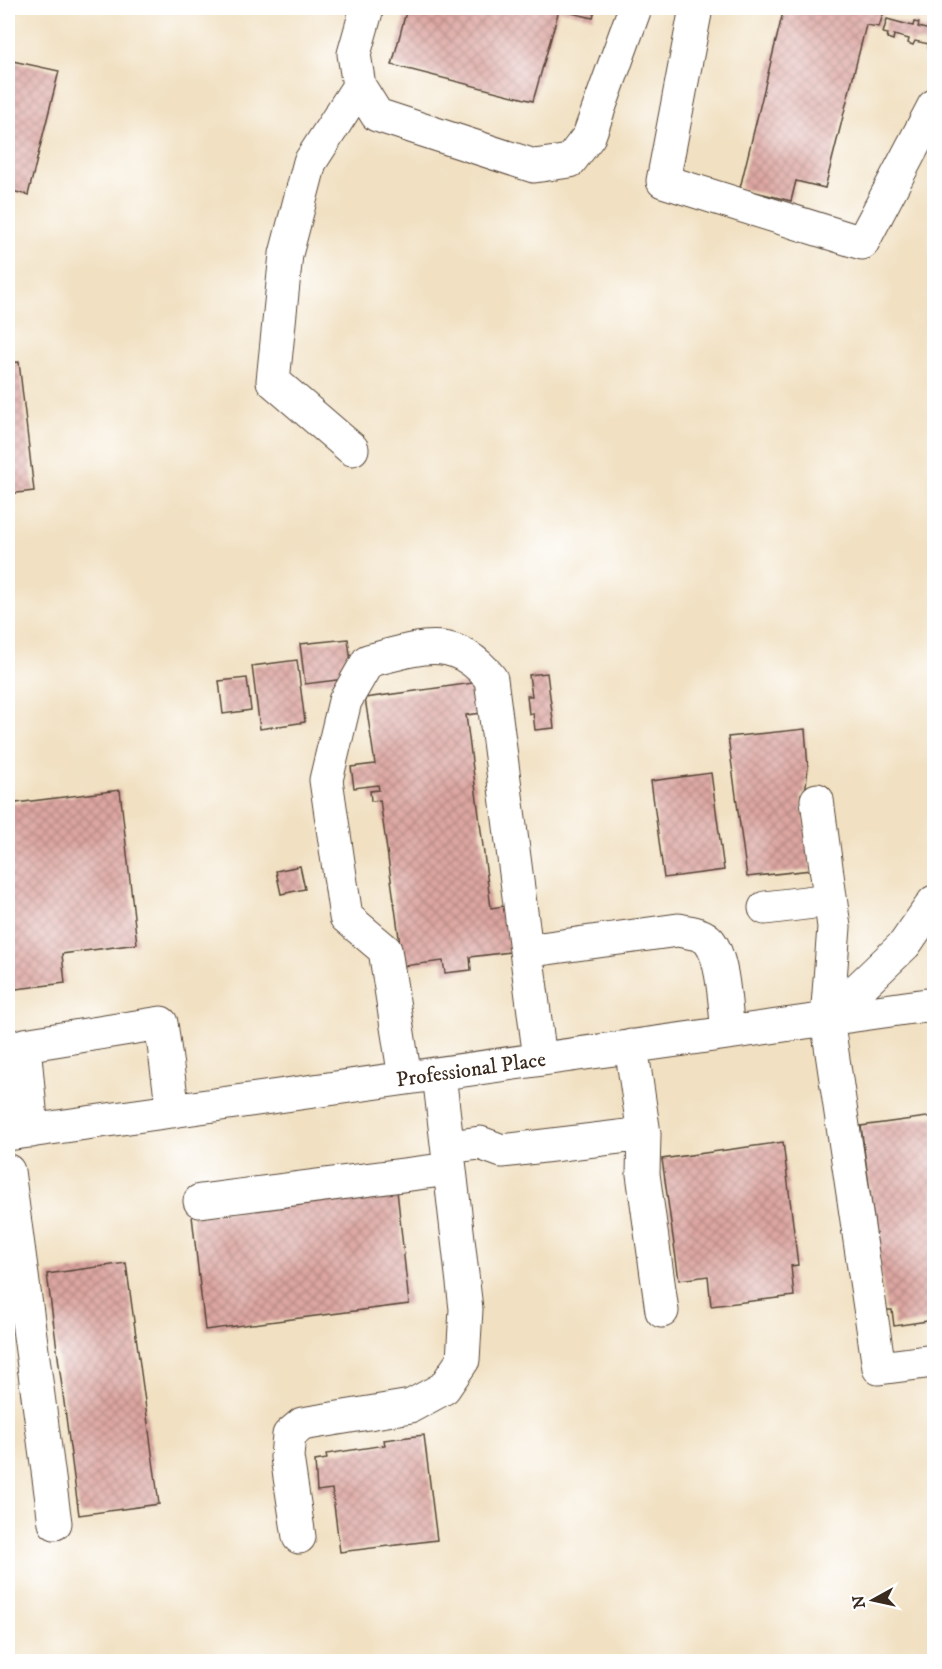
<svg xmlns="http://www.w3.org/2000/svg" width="942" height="1669" font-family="'IM FELL DW Pica',serif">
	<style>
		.building { fill: url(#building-cross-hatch) }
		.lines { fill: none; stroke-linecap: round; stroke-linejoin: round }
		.minor-casing { stroke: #564536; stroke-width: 35 }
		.minor { stroke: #fff; stroke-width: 33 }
		.labels { text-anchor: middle; stroke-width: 5; stroke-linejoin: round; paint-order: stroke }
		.street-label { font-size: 21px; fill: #3b2a1e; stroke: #fff }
	</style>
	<defs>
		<pattern id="building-cross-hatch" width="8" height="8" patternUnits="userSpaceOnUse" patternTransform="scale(1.5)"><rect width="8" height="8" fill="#dda6a1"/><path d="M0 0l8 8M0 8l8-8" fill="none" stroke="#b48783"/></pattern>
	</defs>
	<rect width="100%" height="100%" fill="#fff"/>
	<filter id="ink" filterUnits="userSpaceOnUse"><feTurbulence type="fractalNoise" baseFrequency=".0167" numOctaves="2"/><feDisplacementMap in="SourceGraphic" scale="12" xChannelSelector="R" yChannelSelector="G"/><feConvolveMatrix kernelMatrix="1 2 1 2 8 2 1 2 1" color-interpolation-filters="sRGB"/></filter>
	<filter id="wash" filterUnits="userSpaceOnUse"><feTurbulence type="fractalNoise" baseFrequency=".008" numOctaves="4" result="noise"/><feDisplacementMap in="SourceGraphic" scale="24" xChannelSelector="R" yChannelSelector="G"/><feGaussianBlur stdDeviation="1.35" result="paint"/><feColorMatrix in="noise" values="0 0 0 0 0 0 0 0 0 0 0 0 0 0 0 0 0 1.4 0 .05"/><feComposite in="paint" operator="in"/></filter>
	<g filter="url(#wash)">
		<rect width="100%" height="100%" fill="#f1e0c1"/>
		<g id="blocks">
			<path class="building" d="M407,8h189l-3,10 -34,-8 -26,91 -141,-36z
				M784,8h101l-6,19 -13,-2 -41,163 -29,-7 -5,20 -51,-13z
				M887,19l26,7 1,-4 5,1 -1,4 16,4 -1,18 -5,-1 1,-4 -14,-3 -2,4 -5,-2 1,-4 -15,-4 -1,5 -6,-2 1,-4 -5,-1z
				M8,60l51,11 -31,124 -20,-5z
				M19,362l15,129 -26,3v-131z
				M348,639l5,39 -48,6 -5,-40z
				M297,660l8,62 -45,7 -8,-63z
				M547,673l7,55 -19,2 -2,-17 -4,1 -2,-18h5l-3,-21z
				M247,678l4,32 -28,4 -4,-33z
				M480,682l3,31 -17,2 25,193 13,-2 6,46 -40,5 1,13 -26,3 -2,-12 -40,5 -23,-166 -9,1 -1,-10 9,-1 -1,-5 -24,3 -3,-21 24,-3 -10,-66z
				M805,729l3,39 -3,26h-4l10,76 -64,7 -19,-140z
				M711,773l13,97 -60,8 -13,-97z
				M120,790l17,154 -75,10 3,29 -57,7v-186z
				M300,866l5,23 -24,5 -5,-23z
				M934,1116v204l-40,6 -2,-16h-6l-25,-184z
				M783,1142l15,123 -7,1 3,30 -83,10 -3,-30 -29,4 -17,-121z
				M397,1190l12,114 -204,26 -13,-114z
				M126,1263l33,241 -80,11 -32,-241z
				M424,1435l13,105 -97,12 -8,-63 -15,2 -2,-30 12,-2 -1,-5 59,-9 -1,-5z"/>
		</g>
	</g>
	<g filter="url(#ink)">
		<use href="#blocks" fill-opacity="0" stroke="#564536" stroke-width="1.5"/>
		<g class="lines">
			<g class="minor-casing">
				<path id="minor" d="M367,8l-13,46 5,32 18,29 157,51 36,-5 19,-25 46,-128
					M696,8l-33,173 199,62 72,-137
					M352,449l-79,-68 13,-127 24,-92 49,-76
					M817,800l17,127 -7,92 52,349 55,-7
					M765,908l65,-8
					M526,951l152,-21c10,2 24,3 31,11 15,18 16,68 19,92
					M827,1019l78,-75 29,-42
					M631,1046l13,88 -1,40 19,137
					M405,1078l-20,-128 -39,-33 -20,-137 19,-79 23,-40c50,-13 86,-29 123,18l49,380
					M32,1131l-8,-86 137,-22 12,88
					M8,1134l926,-130
					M448,1147l32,-4 22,8 142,-17
					M8,1171l47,352
					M200,1201l250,-32
					M299,1537l-12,-80 2,-22 13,-11 109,-18 33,-18 19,-28 3,-51 -27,-235"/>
			</g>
			<use href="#minor" class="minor"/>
		</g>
	</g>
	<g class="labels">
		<g class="street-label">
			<text transform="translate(471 1069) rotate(-8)" y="7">Professional Place</text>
		</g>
	</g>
	<rect width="942" height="1669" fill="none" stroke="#fff" stroke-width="30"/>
	<g transform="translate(873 1600) rotate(262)" stroke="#ffffff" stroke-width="4.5" paint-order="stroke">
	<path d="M0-4.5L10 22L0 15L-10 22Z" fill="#3b2a1e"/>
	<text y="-9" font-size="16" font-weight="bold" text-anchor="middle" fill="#3b2a1e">N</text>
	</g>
</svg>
